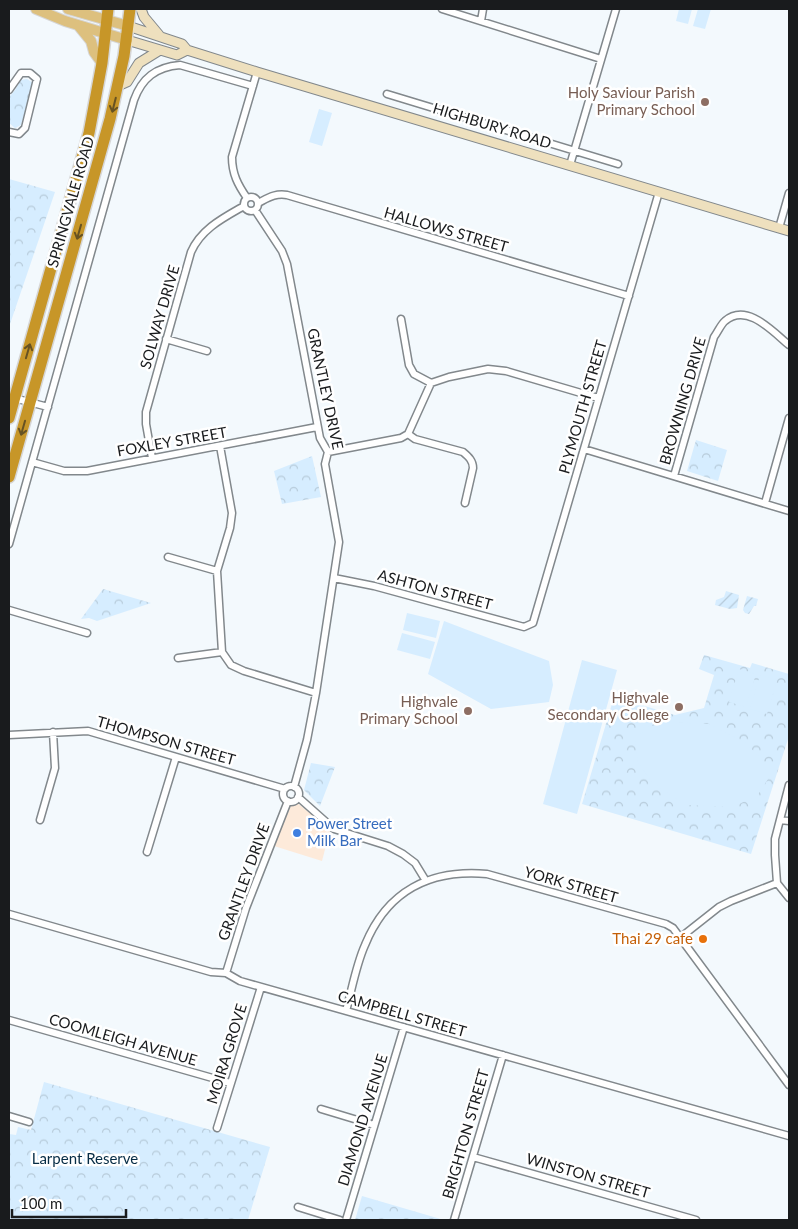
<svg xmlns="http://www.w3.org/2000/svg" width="798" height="1229" font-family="Lato,sans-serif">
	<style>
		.commercial { fill: #fdeada }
		.park { fill: url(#park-crowns) }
		.garden { fill: url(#garden-furrows) }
		.pitch { fill: #d6edff }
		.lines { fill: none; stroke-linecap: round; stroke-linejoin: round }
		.street-casing { stroke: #82888c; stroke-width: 9 }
		.secondary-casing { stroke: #82888c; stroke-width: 11 }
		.primary-casing { stroke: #d6d6d6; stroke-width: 12 }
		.highway-casing { stroke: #d6d6d6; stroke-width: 14 }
		.street { stroke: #fff; stroke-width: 6 }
		.secondary { stroke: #eee0be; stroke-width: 9 }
		.primary { stroke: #ddc07e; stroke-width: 10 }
		.highway { stroke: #c79628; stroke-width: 11 }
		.oneway { stroke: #675222 }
		.education-dot { fill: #8d6e63; stroke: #fff; stroke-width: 2 }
		.shop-dot { fill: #3f7fe0; stroke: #fff; stroke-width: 2 }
		.food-dot { fill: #e8710a; stroke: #fff; stroke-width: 2 }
		.labels { text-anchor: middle; stroke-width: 5; stroke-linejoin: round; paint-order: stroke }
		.education-label { font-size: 15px; fill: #785e54; stroke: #fff; text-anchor: end }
		.street-label { font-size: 15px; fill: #191b1d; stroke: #fff }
		.shop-label { font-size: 15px; fill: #366cbe; stroke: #fff; text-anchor: start }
		.food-label { font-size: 15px; fill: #c56008; stroke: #fff; text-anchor: end }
		.park-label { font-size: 15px; fill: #062c45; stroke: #fff }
	</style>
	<defs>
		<pattern id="park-crowns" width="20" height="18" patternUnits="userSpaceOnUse" patternTransform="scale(1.25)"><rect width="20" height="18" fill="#d6edff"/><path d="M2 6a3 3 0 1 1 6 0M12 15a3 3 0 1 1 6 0" fill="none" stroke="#b7cbda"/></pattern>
		<pattern id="garden-furrows" width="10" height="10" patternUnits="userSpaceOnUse" patternTransform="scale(1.25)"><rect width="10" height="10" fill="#d6edff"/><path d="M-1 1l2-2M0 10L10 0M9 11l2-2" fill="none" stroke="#b7cbda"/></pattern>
	</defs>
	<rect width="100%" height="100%" fill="#f3f9fd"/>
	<path class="commercial" d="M293,801l7,4 30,25 -8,31 -48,-15z"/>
	<path class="park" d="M27,79l6,4 -12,42 -6,3 -6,-5v-26l6,-7 6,-10z
		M9,179l46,13 -46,135z
		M696,440l31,10 -9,31 -31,-10z
		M312,456l9,41 -39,7 -8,-33z
		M103,589l48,14 -54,18 -8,-3 -8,1z
		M704,655l46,13 2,-5 37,11v62l-38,118 -169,-50 32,-107 61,18 29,-7 10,-33 -15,-6z
		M311,763l24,4 -15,39 -16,-16z
		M44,1082l226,65 -22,73 -239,-1v-85l7,1 2,-8 13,3z
		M362,1196l82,24h-89z"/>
	<path class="garden" d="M726,591l13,4 -2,13 -7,1 -15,-4 1,-5 8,-3z
		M747,596l11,3 -2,7h-2l-5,8 -4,-1 -2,-3z"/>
	<path class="pitch" d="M679,9h13l-4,15 -12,-3z
		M698,9h13l-6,20 -12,-3z
		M319,109l13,4 -10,33 -13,-4z
		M407,613l33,8 -4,17 -33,-8z
		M444,621l105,40 4,24 -4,17 -58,7 -63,-35z
		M402,633l33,9 -5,17 -33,-9z
		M582,660l35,10 -40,144 -34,-10z
		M739,669l17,5 -10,33 -17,-5z
		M760,675l17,5 -10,34 -17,-5z
		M668,722l41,2 37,19 16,17 6,19 -11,17 -25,11 -47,-2 -33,-23 -14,-19 -3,-24 13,-12z"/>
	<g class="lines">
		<g class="street-casing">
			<path id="street" d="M442,9l159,50
				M481,21l2,-12
				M9,90l12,-17h9l7,6 -12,49 -6,6 -10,-2
				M387,94l231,70
				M570,165l46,-156
				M244 204a7 7 0 1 1 14 0a7 7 0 1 1-14 0Z
				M247,198c-9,-13 -15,-24 -15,-41l25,-85
				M258,203c10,-5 17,-10 29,-8l342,101
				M255,210l27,41 5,13 33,174 8,14 -3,12 14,78 -23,151 -9,47 -13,47
				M779,228l10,-35
				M401,319l8,46 5,9 17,9
				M166,339l41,12
				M14,398l34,9
				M408,434l7,5 48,13c6,5 10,9 10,16l-8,35
				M220,446l12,67 -2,15 -13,43 5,81 9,13 13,6 72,22
				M584,449l205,62
				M328,452l73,-14 7,-4 23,-51 18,-6 39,-8 18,2 92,27
				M152,458l-6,-34v-12l45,-160c10,-23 32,-34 53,-46
				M32,462l32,9h23l230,-44
				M674,476l40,-139c4,-5 7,-13 11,-16 22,-19 48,11 64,24
				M765,503l24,-85
				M9,544l125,-444c8,-22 22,-33 46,-35l73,21
				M168,557l49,14
				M334,578l40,8 150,41 9,-4 126,-431
				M9,610l78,23
				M178,658l44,-6
				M9,735l79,-4 197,58
				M789,785l-14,54v16l2,28 12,15
				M283 794a8 8 0 1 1 16 0a8 8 0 1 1-16 0Z
				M298,797l36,32 54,17 15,8 12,9 11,18
				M40,820l15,-52 -2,-36
				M780,820l9,1
				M147,852l29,-95
				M9,914l202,58 15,1 14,8 549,155
				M681,937l38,-30 12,-6 46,-18
				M226,973l20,-65 42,-107
				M346,1011c6,-22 10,-46 19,-66 22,-54 65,-76 122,-71l179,50 7,4 116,157
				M9,1020l221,63
				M321,1109l53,16
				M9,1116l20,6
				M217,1128l44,-141
				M473,1157l223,63
				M298,1207l42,13
				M346,1220l58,-193
				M454,1220l49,-165"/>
		</g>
		<g class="secondary-casing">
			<path id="secondary" d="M141,9l3,8 15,18
				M128,26l54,18 5,6 70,22 532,159
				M127,40l50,15 10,-5
				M118,86l9,-4 12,-19 21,-13"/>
		</g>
		<g class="primary-casing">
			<path id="primary" d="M36,9l29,12 62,19
				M68,9l60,17
				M78,25l13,16 3,11 8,11"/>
		</g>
		<g class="highway-casing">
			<path id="highway" d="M9,418l80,-285 13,-70 6,-54
				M9,477l101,-358 14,-63 6,-47"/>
		</g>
		<use href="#street" class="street"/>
		<use href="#secondary" class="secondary"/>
		<use href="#primary" class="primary"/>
		<use href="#highway" class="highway"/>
	</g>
	<defs><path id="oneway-shaft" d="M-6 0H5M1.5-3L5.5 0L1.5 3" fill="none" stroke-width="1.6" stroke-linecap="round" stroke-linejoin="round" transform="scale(1.25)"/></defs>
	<g class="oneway">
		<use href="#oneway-shaft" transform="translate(114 105) rotate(104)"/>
		<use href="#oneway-shaft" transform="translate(79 232) rotate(106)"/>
		<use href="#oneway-shaft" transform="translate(28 351) rotate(-74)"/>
		<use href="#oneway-shaft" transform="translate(23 428) rotate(106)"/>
	</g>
	<g class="education-dot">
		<circle cx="705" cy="102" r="5"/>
		<circle cx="679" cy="707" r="5"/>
		<circle cx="468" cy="711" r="5"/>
	</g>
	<circle class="shop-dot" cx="297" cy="833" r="5"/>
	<circle class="food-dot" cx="703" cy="939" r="5"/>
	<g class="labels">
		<g class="education-label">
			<text x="695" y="98">Holy Saviour Parish<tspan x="695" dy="17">Primary School</tspan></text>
			<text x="669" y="703">Highvale<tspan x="669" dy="17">Secondary College</tspan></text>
			<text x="458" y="707">Highvale<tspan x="458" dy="17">Primary School</tspan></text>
		</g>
		<g class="street-label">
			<text transform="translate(492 126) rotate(17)" y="5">HIGHBURY ROAD</text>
			<text transform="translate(71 202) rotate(-74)" y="5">SPRINGVALE ROAD</text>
			<text transform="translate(446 230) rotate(16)" y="5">HALLOWS STREET</text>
			<text transform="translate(160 317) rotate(-74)" y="5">SOLWAY DRIVE</text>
			<text transform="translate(325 389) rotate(78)" y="5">GRANTLEY DRIVE</text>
			<text transform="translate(683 401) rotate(-74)" y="5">BROWNING DRIVE</text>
			<text transform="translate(583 407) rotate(-74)" y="5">PLYMOUTH STREET</text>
			<text transform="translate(172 442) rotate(-10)" y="5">FOXLEY STREET</text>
			<text transform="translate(435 590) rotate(15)" y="5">ASHTON STREET</text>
			<text transform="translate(166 741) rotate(16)" y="5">THOMPSON STREET</text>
			<text transform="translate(244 882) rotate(-70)" y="5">GRANTLEY DRIVE</text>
			<text transform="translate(571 885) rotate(16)" y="5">YORK STREET</text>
			<text transform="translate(402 1014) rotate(16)" y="5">CAMPBELL STREET</text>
			<text transform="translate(123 1040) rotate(16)" y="5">COOMLEIGH AVENUE</text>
			<text transform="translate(227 1054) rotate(-73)" y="5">MOIRA GROVE</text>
			<text transform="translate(363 1120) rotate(-73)" y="5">DIAMOND AVENUE</text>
			<text transform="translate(466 1134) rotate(-74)" y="5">BRIGHTON STREET</text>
			<text transform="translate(588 1176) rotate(16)" y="5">WINSTON STREET</text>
		</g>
		<g class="shop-label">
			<text x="307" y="829">Power Street<tspan x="307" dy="17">Milk Bar</tspan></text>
		</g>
		<g class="food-label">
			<text x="693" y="944">Thai 29 cafe</text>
		</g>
		<g class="park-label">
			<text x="85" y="1164">Larpent Reserve</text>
		</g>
	</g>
	<rect width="798" height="1229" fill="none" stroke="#191b1d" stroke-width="20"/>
	<path d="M12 1209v8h114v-8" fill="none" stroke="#191b1d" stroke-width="2.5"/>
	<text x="20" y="1209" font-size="15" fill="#191b1d" stroke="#ffffff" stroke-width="4" paint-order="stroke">100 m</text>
</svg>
